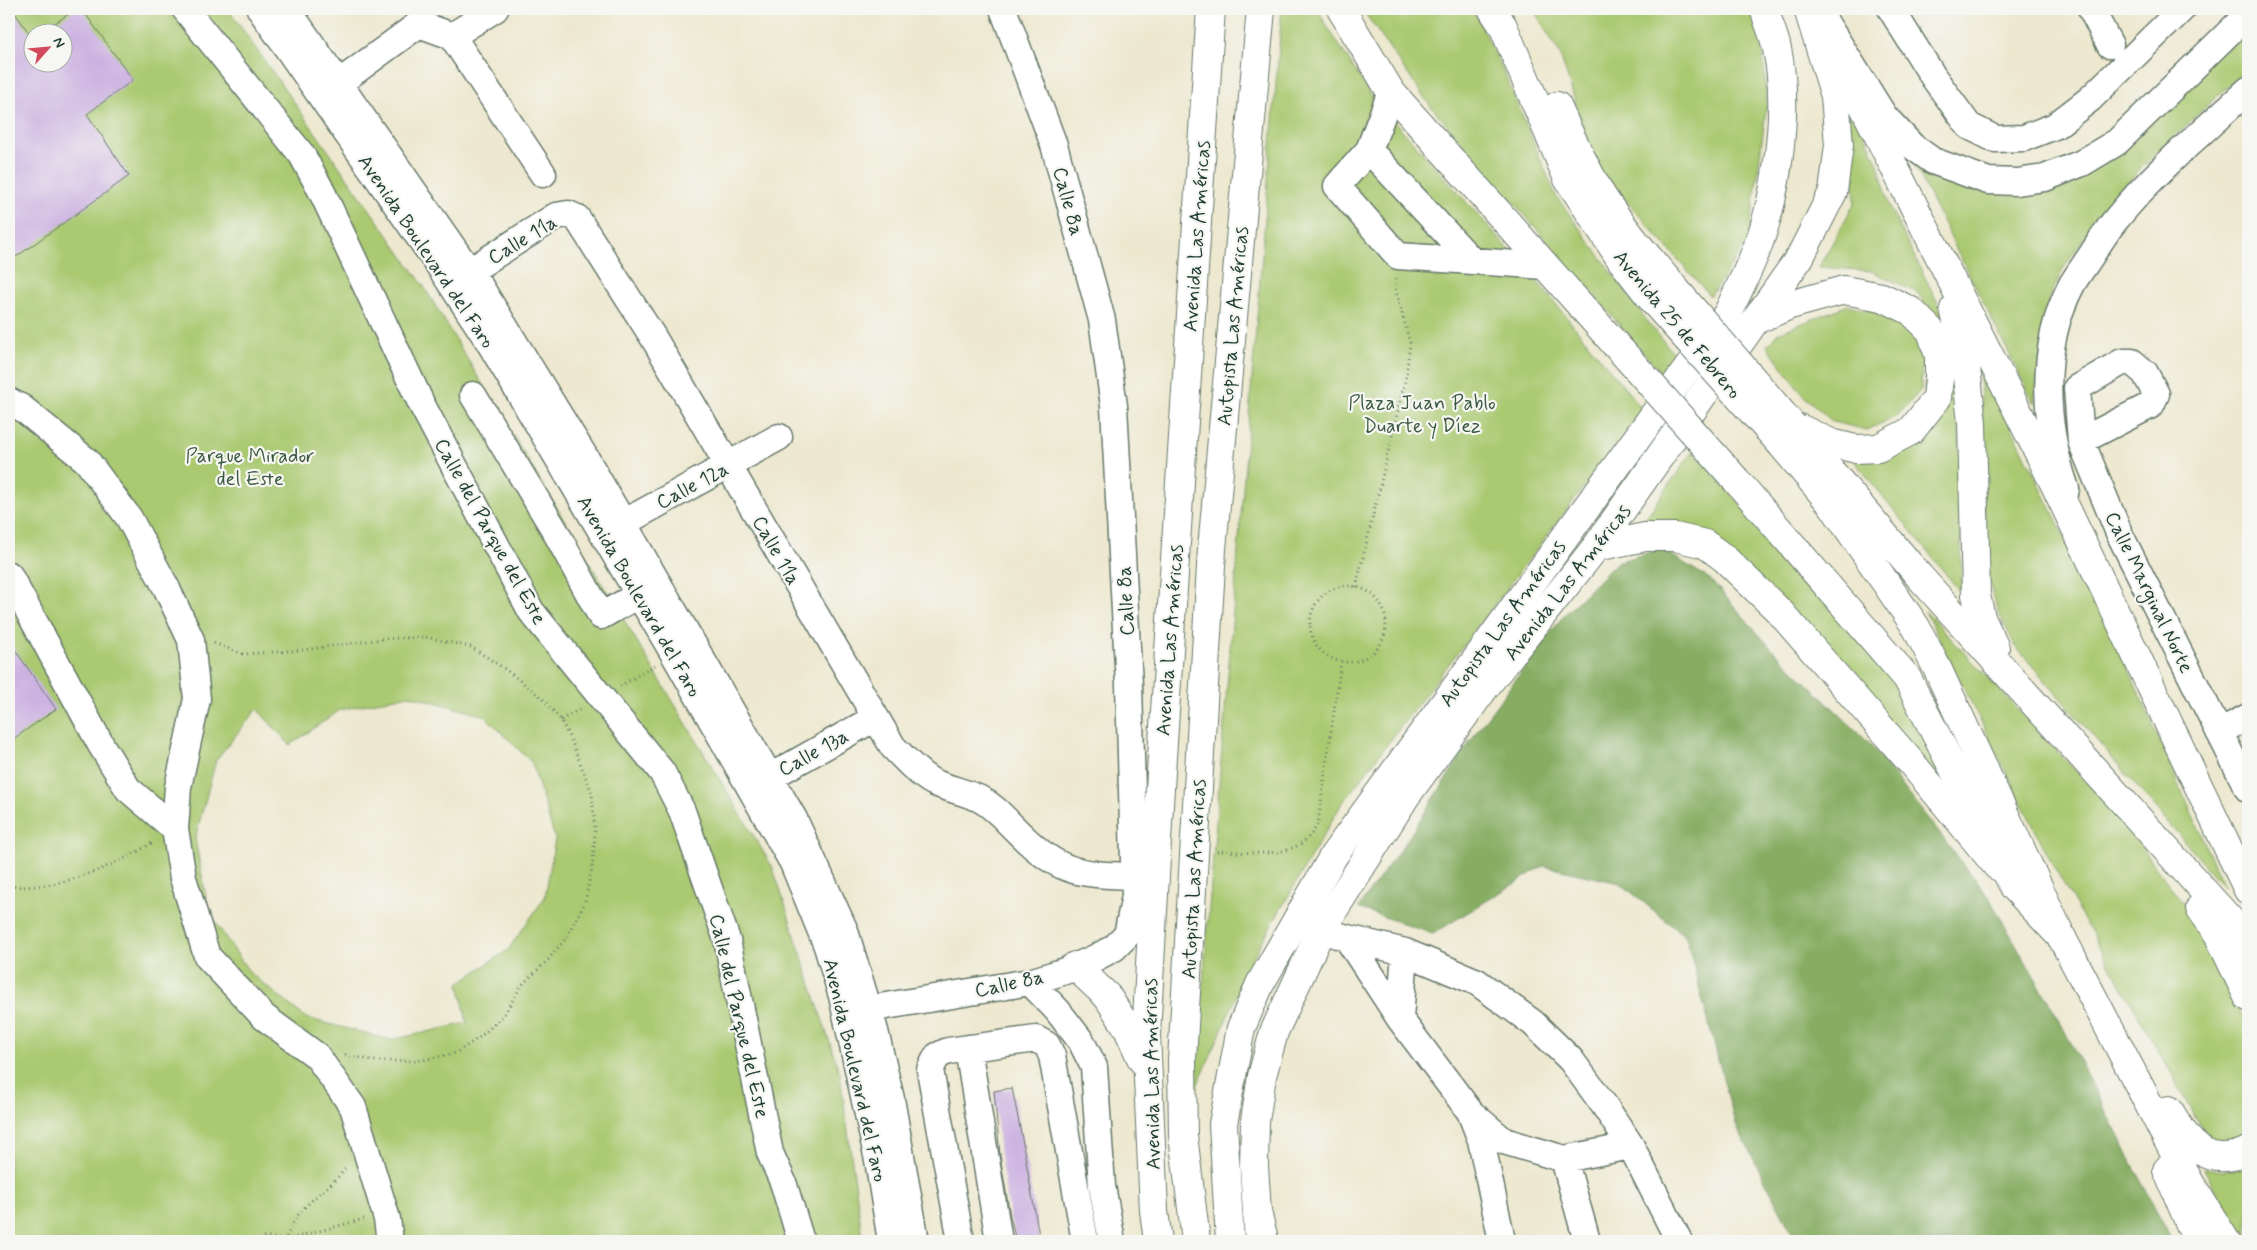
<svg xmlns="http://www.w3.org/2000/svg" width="2257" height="1250" font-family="Mynerve,sans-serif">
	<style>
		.green { fill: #aac971; stroke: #648352; fill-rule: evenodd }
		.forest { fill: #87ad63; stroke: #53754c }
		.building { fill: #ccb2e1 }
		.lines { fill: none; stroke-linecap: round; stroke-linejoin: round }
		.minor-casing { stroke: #67796a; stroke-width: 29 }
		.major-casing { stroke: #67796a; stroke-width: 30 }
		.highway-casing { stroke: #67796a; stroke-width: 30 }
		.path { stroke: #67796a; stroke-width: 3; stroke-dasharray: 1 4; stroke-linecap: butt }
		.minor { stroke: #fff; stroke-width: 26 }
		.major { stroke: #fff; stroke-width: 28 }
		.highway { stroke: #fff; stroke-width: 28 }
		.major-bridge-casing { stroke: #67796a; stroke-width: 30; stroke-linecap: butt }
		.highway-bridge-casing { stroke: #67796a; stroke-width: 30; stroke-linecap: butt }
		.major-bridge { stroke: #fff; stroke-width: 28 }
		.highway-bridge { stroke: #fff; stroke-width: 28 }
		.labels { text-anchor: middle; stroke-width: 4.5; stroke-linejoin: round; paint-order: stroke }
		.street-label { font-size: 20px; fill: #1f3d34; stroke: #f6f6f2 }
		.park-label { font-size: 20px; fill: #3b5940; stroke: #f6f6f2 }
	</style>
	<rect width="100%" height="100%" fill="#f6f6f2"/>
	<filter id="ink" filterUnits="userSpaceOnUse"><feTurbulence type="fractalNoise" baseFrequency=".02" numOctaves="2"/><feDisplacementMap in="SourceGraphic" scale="10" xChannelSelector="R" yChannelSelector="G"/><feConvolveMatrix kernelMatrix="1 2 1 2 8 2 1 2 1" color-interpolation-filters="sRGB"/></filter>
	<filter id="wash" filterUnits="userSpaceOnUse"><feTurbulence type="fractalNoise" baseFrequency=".0096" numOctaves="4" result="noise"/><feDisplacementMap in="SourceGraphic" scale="20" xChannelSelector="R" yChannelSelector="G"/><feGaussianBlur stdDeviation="1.12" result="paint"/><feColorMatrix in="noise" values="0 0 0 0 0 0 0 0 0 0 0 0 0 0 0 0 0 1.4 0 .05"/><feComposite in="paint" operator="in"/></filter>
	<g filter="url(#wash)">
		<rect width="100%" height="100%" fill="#ede8cf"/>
		<path class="green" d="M9,9h219l193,273 352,586 67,206 23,167h-854zM32,32h30v30h-30zM409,695l76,21 47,47 23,76 -10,58 -37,53 -49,33 8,40 -76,17 -85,-22 -56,-45 -41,-60 -14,-74 21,-79 41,-51 33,36 50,-35z
			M1282,9h37l3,9 48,76 166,186 107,130 -302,395 -84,145 -63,143z
			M1362,9h111l34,70 49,117 94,129 33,39 -14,18 -241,-279z
			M1533,9h222l5,8 7,86 -18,137 -39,56 -114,-130 -36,-112z
			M2248,25v42l-108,102 -41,47 -36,53 -15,32 -14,102 -122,-242 135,25z
			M1848,95l30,69 12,44 51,101 17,44 4,241 -107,-132 63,-20 15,-124 -15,-25 -47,-22 -52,-4 36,-65z
			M1848,305l51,12 23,33 -1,40 -24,26 -30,14 -34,-8 -29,-26 -37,-50 11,-13z
			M1980,363l140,287 104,237 -209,-241 -17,-34 -12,-42z
			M1693,451l212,237 69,142 -232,-266 -103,-37z
			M1925,611l195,207 80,109 48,101v107l-37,9 -159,-281z
			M2248,1166v75h-3l-41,-72 32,1z"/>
		<path class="forest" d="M1661,549l49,30 62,70 98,95 118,152 68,118 116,227h-376l-61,-118 -49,-186 -66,-54 -77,-17 -110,68 -75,-26 53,-74 66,-103 87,-116 53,-53z"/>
		<g id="blocks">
			<path class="building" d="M9,9h3l20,28v25h30v-30h-20l34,-23h6l51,71 -46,34 42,62 -120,86z
				M9,641l47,68 -47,33z
				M1012,1088l9,45 19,108h-24l-6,-25 -10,-61 -6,-64z"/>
		</g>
	</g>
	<g filter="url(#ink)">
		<use href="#blocks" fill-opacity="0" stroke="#67796a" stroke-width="1"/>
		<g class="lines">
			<g class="minor-casing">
				<path id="minor" d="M185,9l117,146 19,35 100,213 110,208 131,161 20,39 45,129 43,213 13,29 18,59
					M260,9l180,258 48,73 186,314 119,209 34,83 15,50 36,164 13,81
					M287,9l194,279 104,169 209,362 51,112 30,100 16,68 25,142
					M1817,9l67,107 28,30 21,15 55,20 29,1 28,-4 37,-15 35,-21 131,-128
					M1891,9l43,69 35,48 26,13 29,-1 31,-12 35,-27 92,-90
					M2091,9l19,36
					M452,36l43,-27
					M339,83l80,-59 33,12 91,138
					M1391,92l-22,58 -32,36 61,70 148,10
					M1369,150l103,111
					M470,271l86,-55 12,-2 9,4 76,119 240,410c12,12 25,27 40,35 15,7 33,10 47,17 17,9 27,23 40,35 40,40 59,40 113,42
					M473,395l81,134 47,87 39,-22
					M9,401l13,7 65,53 42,57 38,71 24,51 6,59 -19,88 -3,42 8,49 24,78 57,61 53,39 36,51 34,112 3,22
					M2081,441l70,-36 5,-11 -11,-21 -13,-11h-10l-45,26 4,53 38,92 129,256
					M2066,489c-22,-64 -27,-141 5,-203 6,-11 14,-21 21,-32 8,-12 16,-26 26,-37 38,-47 86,-86 130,-127
					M607,532l172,-95
					M9,575l92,170 27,44 47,40
					M2219,732l29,-15
					M756,785l119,-67
					M1321,930l26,8 58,14 72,30 56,41 38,37 33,45 27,41 48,95
					M1347,938l53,81 71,94 33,28 60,18 67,-13
					M1030,982l27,28 24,31 13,26 8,119 10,55
					M868,1009l162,-27 35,-11 30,-13 19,-10 13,-13 8,-39 -6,-211 -15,-279 -12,-86 -48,-175 -51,-136
					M1400,1019l5,-67
					M968,1048l31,193
					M1471,1114l10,26 21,101
					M1564,1159l23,82
					M961,1241l-31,-171 7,-14 11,-5 88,-12 11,6 5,11 33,185"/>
			</g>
			<g class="major-casing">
				<path id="major" d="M1492,9l11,17 65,153 54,82 32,41
					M1833,46l221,437 194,407
					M1557,106c13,30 28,61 45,90 20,31 45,60 69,88
					M1954,309l10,40 8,74 4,172 5,23 14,30
					M1756,320l34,-15 54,-15 38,7 29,14 20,20 8,25v23l-2,19 -26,33 -33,17 -22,1 -25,-6 -32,-15
					M1793,426l126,150 312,345 17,22
					M1781,444l52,62 83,121 22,43 124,268 127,243 37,60
					M1596,547l49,-10h30l30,7 19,14 56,54 129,148 88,106
					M2200,908l18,26 30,63
					M1075,966l32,30 20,31 15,33
					M2169,1110c19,33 37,60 79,41
					M2167,1170l30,71
					M1263,1235l-6,-23 -3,-46 1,-45 7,-45 12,-44 47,-102 85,-134 80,-110 110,-139 204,-290 33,-65 6,-47 -4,-49 -27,-87
					M1158,1241l-4,-30 -8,-176 14,-247 51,-779"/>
			</g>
			<g class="highway-casing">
				<path id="highway" d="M1341,9l50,83 224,252
					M1736,480l171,198 107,209 48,51
					M1257,1212l2,29
					M1196,1241l-13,-106 -1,-75 30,-511 49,-540
					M1230,1241l-7,-117 18,-96 19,-44 74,-129 394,-542c8,-18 17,-36 25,-55 24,-56 37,-149 24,-209 -3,-14 -9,-27 -13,-40"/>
			</g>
			<path class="path" d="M1310 624a38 38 0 1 1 76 0a38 38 0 1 1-76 0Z
				M1356,587l50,-210 4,-34 -15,-56 1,-9
				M214,643l29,11 60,-4 79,-11 43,-2 46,10 34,22 37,29 19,22 12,25 19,48 3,37 -2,32 -8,40 -19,36 -18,22 -26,25 -19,31 -23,21 -24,16 -38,8h-44l-31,-7
				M620,686l35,-21
				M561,720l21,-12
				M1217,851c37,1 82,12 101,-28l23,-161
				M9,886c50,5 103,-19 145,-44
				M286,1240l78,-21
				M254,1241l12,-4 19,3c6,-13 11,-25 21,-34 14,-14 30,-24 41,-40"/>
			<use href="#minor" class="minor"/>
			<use href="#major" class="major"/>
			<use href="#highway" class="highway"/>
			<g class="major-bridge-casing">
				<path id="major-bridge" d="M1671,284l122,142
					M1654,302l127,142"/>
			</g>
			<g class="highway-bridge-casing">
				<path id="highway-bridge" d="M1615,344l121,136"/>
			</g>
			<use href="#major-bridge" class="major-bridge"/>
			<use href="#highway-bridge" class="highway-bridge"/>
		</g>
	</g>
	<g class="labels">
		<g class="street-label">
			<text transform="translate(1069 201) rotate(75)" y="7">Calle 8a</text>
			<text transform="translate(1196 236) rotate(-86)" y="7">Avenida Las Américas</text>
			<text transform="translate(522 239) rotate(-31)" y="7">Calle 11a</text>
			<text transform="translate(427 251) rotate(56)" y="7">Avenida Boulevard del Faro</text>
			<text transform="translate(1678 324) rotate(50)" y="7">Avenida 25 de Febrero</text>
			<text transform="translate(1232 326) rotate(-85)" y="7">Autopista Las Américas</text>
			<text transform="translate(692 485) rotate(-28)" y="7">Calle 12a</text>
			<text transform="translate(491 531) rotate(61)" y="7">Calle del Parque del Este</text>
			<text transform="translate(777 550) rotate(60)" y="7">Calle 11a</text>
			<text transform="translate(1567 582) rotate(-52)" y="7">Avenida Las Américas</text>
			<text transform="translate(2150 592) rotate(64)" y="7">Calle Marginal Norte</text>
			<text transform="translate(640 596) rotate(60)" y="7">Avenida Boulevard del Faro</text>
			<text transform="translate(1125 601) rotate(-93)" y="7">Calle 8a</text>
			<text transform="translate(1502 623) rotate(-54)" y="7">Autopista Las Américas</text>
			<text transform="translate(1169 640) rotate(-86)" y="7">Avenida Las Américas</text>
			<text transform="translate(813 752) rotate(-29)" y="7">Calle 13a</text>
			<text transform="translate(1193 879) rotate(-87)" y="7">Autopista Las Américas</text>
			<text transform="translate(1009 983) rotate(-12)" y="7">Calle 8a</text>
			<text transform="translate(740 1016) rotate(77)" y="7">Calle del Parque del Este</text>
			<text transform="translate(856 1070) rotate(77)" y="7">Avenida Boulevard del Faro</text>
			<text transform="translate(1151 1074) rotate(-91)" y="7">Avenida Las Américas</text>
		</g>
		<g class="park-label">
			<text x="1422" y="409">Plaza Juan Pablo<tspan x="1422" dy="23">Duarte y Díez</tspan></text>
			<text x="250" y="462">Parque Mirador<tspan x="250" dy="23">del Este</tspan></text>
		</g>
	</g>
	<rect width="2257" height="1250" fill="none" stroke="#f6f6f2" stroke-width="30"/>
	<g transform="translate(48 48) rotate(63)"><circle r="24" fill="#f6f6f2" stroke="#a0aca6"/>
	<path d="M0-4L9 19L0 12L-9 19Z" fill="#d1495b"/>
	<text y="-8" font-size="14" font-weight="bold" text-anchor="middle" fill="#1f3d34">N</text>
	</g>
</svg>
